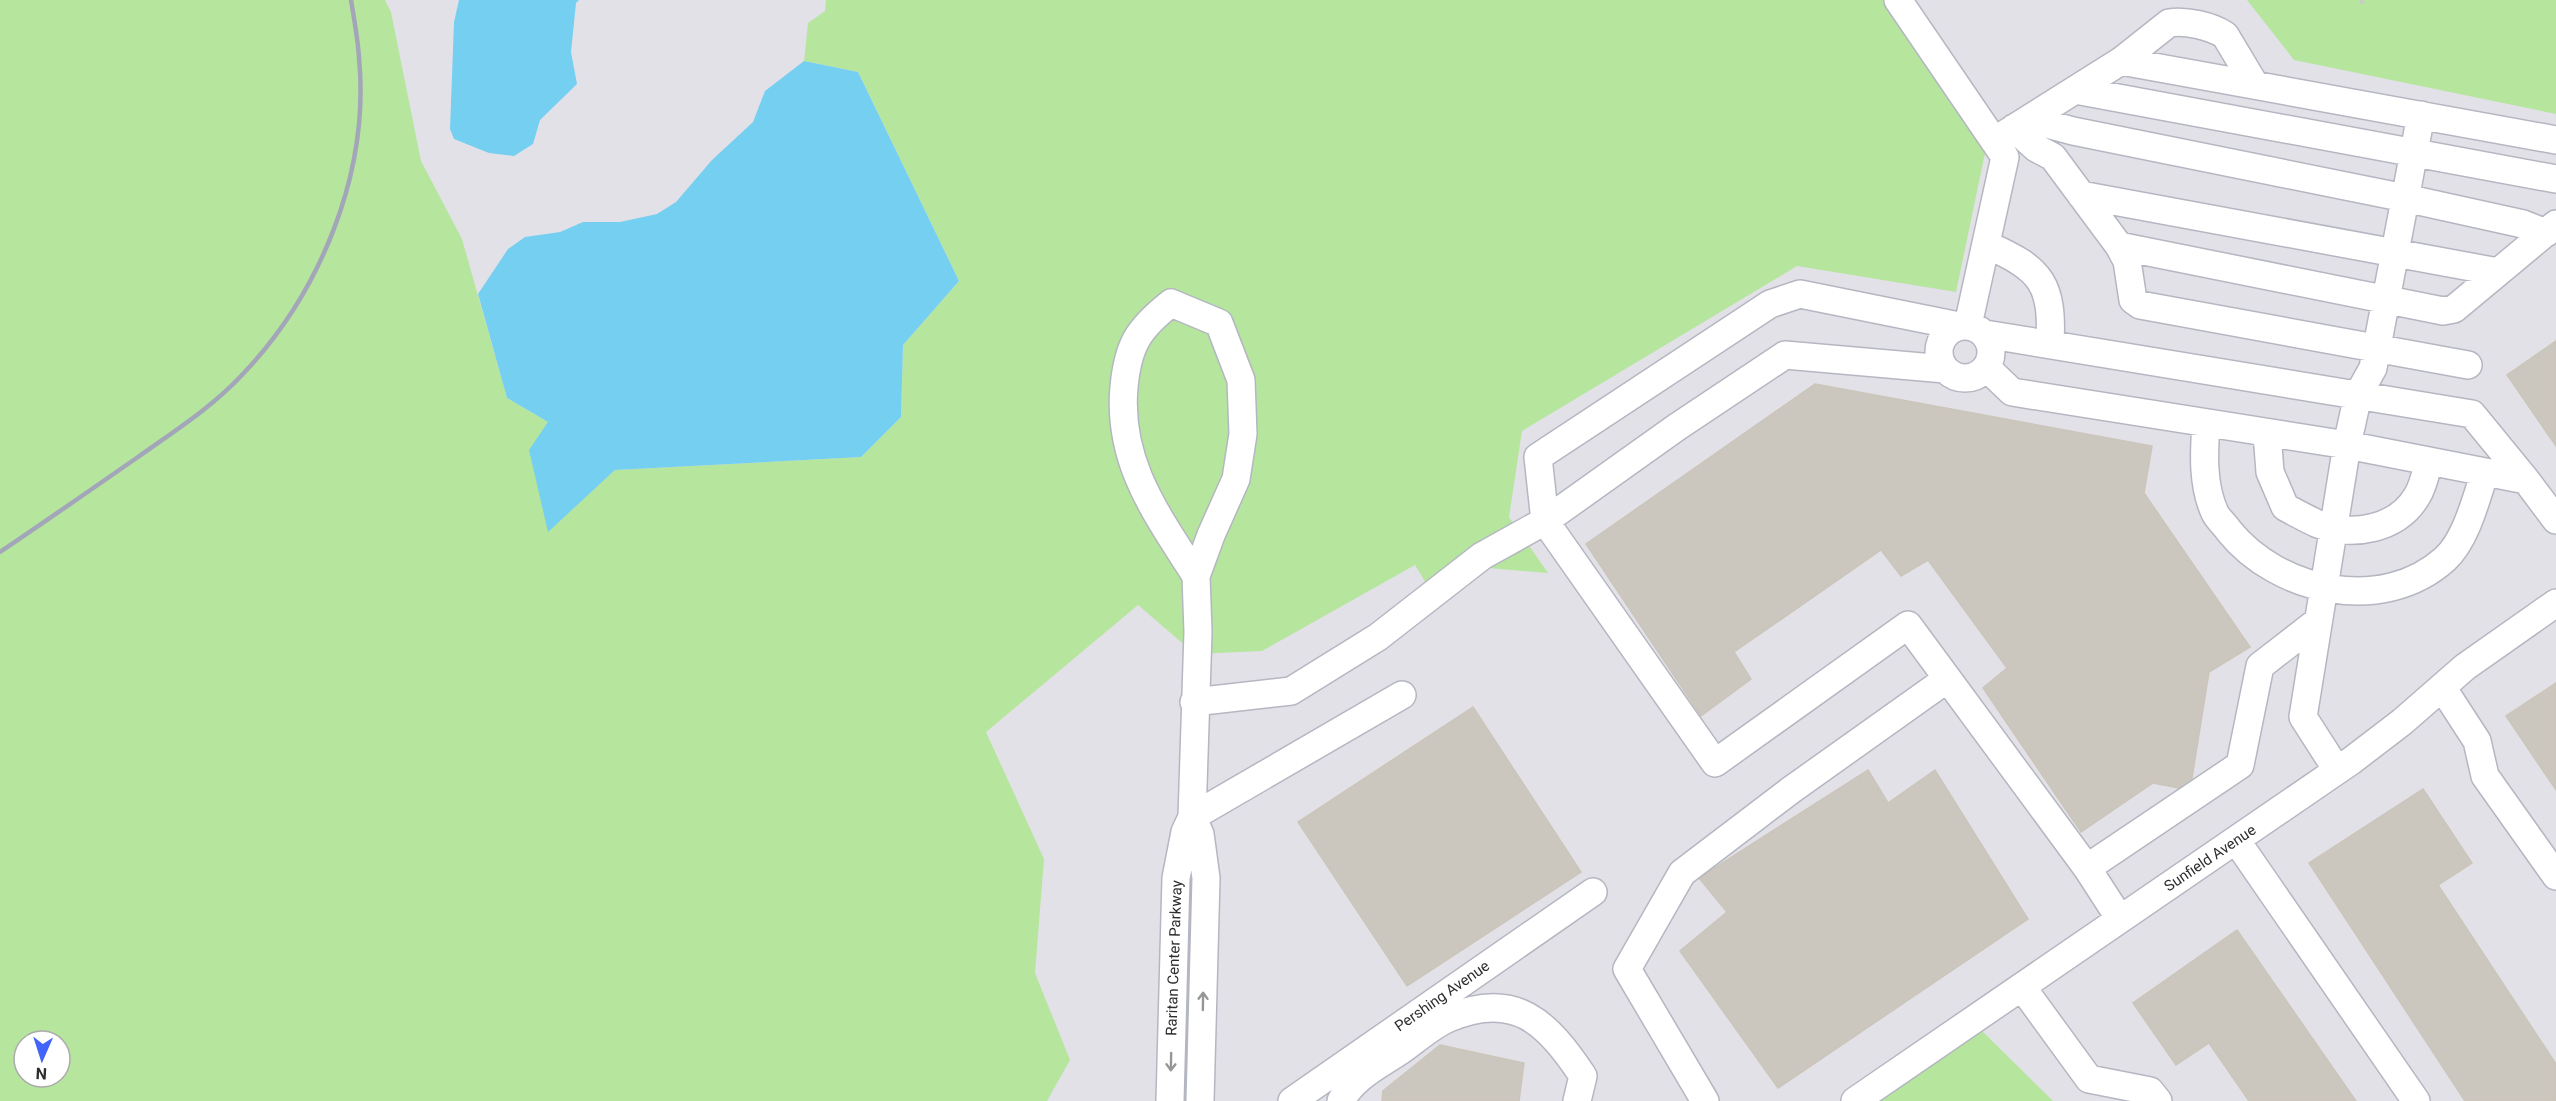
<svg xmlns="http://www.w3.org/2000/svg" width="2556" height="1101" font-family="Roboto,sans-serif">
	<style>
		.industrial { fill: #e3e1e8; fill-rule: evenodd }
		.green { fill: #b6e59e; fill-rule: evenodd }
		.water { fill: #75cff0 }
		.building { fill: #cbc7bf; stroke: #cbc5ba; stroke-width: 1.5 }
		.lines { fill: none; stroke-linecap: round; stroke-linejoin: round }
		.minor-casing { stroke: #b4b7c1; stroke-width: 30 }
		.path { stroke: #c9c9c9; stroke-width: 4; stroke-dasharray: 4.5 3; stroke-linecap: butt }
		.minor { stroke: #fff; stroke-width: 27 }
		.rail { stroke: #a3a6b8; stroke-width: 4.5 }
		.oneway { stroke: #969696 }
		.labels { text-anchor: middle; stroke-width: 6; stroke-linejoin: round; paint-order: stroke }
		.street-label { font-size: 15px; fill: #2e2e2e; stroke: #fff }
	</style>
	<rect width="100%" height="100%" fill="#efe9e1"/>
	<path class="industrial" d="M0,0h2556v1101h-2556zM24,1041h36v36h-36z"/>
	<path class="green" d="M0,0h385l6,12 30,149 41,78 45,159 41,24v109l67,-61 246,-13 40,-40 2,-72 56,-64 -101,-209 -54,-11 4,-38 17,-12 1,-11h1080l-5,5 92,110 -37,177 -159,-26 -275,165 -13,86 39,56 -84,-7 -29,32 -20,-33 -153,86 -67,3 -57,-49 -152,127 58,127 -9,114 35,87 -23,41h-1047zM24,1041h36v36h-36z
		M2247,0h309v114l-262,-54z
		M1979,1028l74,73h-173z"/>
	<path class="water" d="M459,0h120l-3,3 -5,49 6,32 -37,36 -7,24 -19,12 -25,-3 -35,-14 -4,-10 4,-107z
		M804,61l54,11 101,209 -56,64 -2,72 -40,40 -246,13 -67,62 -19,-82 19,-28 -41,-24 -29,-104 30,-45 17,-12 35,-5 23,-10h37l37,-8 19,-12 36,-42 41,-38 12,-31z"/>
	<path class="building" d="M2556,341v105l-49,-71z
		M1815,384l337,62 -8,47 106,154 -41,25 -19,118 -37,-7 -72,49 -98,-144 24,-20 -79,-108 -27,16 -20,-26 -147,102 17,27 -50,37 -115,-172z
		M2556,683v107l-50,-74z
		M1473,707l108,165 -174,114 -109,-164z
		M1868,770l20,33 47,-33 93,149 -250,169 -98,-137 47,-39 -28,-34z
		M2423,789l49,74 -34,22 118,179v37h-91l-156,-238z
		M2237,930l119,171h-107l-40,-58 -33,22 -43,-62z
		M1440,1045l84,18 -5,38h-137l1,-10z"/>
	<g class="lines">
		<g class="minor-casing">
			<path id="minor" d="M1898,0l107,157 -37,168
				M2121,61l48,-38c16,-3 42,3 56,12l30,50
				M2075,90l481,89
				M2035,115l12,9 26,7 332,67 118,26 23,9
				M2014,128l22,20 17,9 66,89 8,15 6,39 7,5 328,60
				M1994,141l127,-80 435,79
				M2081,195l417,77
				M1987,245c55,24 66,39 63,99
				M2119,246l324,65 11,-2 102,-85
				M1939 352a26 26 0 1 1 52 0a26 26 0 1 1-52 0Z
				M1985,334l487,80 54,66
				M1987,368l25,24 335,53 179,35 30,40
				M1945,369l-160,-14 -108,72 -132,94 170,242 193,-138 179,243 33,51
				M2206,423c-2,29 -4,62 9,90 3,6 10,12 14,18 49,61 154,84 216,28 21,-19 31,-60 40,-87
				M2267,433l3,39 15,35c11,6 22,12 33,17 34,13 79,6 99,-28 6,-9 9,-24 12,-35
				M1196,576c-38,-60 -79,-113 -72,-189 4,-42 14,-58 47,-84l48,20 22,57 2,54 -7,45 -25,56 -15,41 2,56 -6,185 8,17 6,44 -6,223
				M2442,687l35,54 8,35 71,100
				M1194,702l97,-11 87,-54 104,-81 63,-35 -7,-64 232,-153 30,-10 159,32
				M2337,770l-34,-53 44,-272 11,-50 15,-27 48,-253
				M1192,817l210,-122
				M2236,840l180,261
				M2087,868l153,-103 20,-99 58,-45
				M2022,987l67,92 61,12 8,10
				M1170,1101l6,-223 9,-46 7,-15
				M1292,1101l301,-209
				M1341,1101c11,-23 38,-36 59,-50 15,-10 32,-26 49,-33 66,-28 98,4 134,58l-6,25
				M1705,1101l-78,-132 55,-96 109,-83 156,-111
				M1855,1101l496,-340 51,-39 63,-55 91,-64"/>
		</g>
		<path class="path" d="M2360,3l5,-3"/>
		<use href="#minor" class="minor"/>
		<path class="rail" d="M0,552c46,-31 92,-63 138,-95 35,-25 73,-49 103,-81 79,-82 129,-203 118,-318 -1,-19 -5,-39 -8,-58"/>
	</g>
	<defs><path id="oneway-shaft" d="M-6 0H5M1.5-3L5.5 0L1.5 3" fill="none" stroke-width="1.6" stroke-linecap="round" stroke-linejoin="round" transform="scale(1.5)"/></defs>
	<g class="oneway">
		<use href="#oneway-shaft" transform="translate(1203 1001) rotate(-89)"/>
		<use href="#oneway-shaft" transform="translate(1171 1062) rotate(91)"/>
	</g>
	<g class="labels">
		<g class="street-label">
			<text transform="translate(2210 858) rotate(-34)" y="5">Sunfield Avenue</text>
			<text transform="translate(1174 958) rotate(-88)" y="5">Raritan Center Parkway</text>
			<text transform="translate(1442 996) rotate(-35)" y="5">Pershing Avenue</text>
		</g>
	</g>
	<g transform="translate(42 1059) rotate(183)"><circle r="28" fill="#ffffff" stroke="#ababab" stroke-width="1.5"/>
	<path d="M0-4.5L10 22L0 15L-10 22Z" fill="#4264fb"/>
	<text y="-9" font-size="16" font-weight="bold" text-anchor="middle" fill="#2e2e2e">N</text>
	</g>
</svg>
